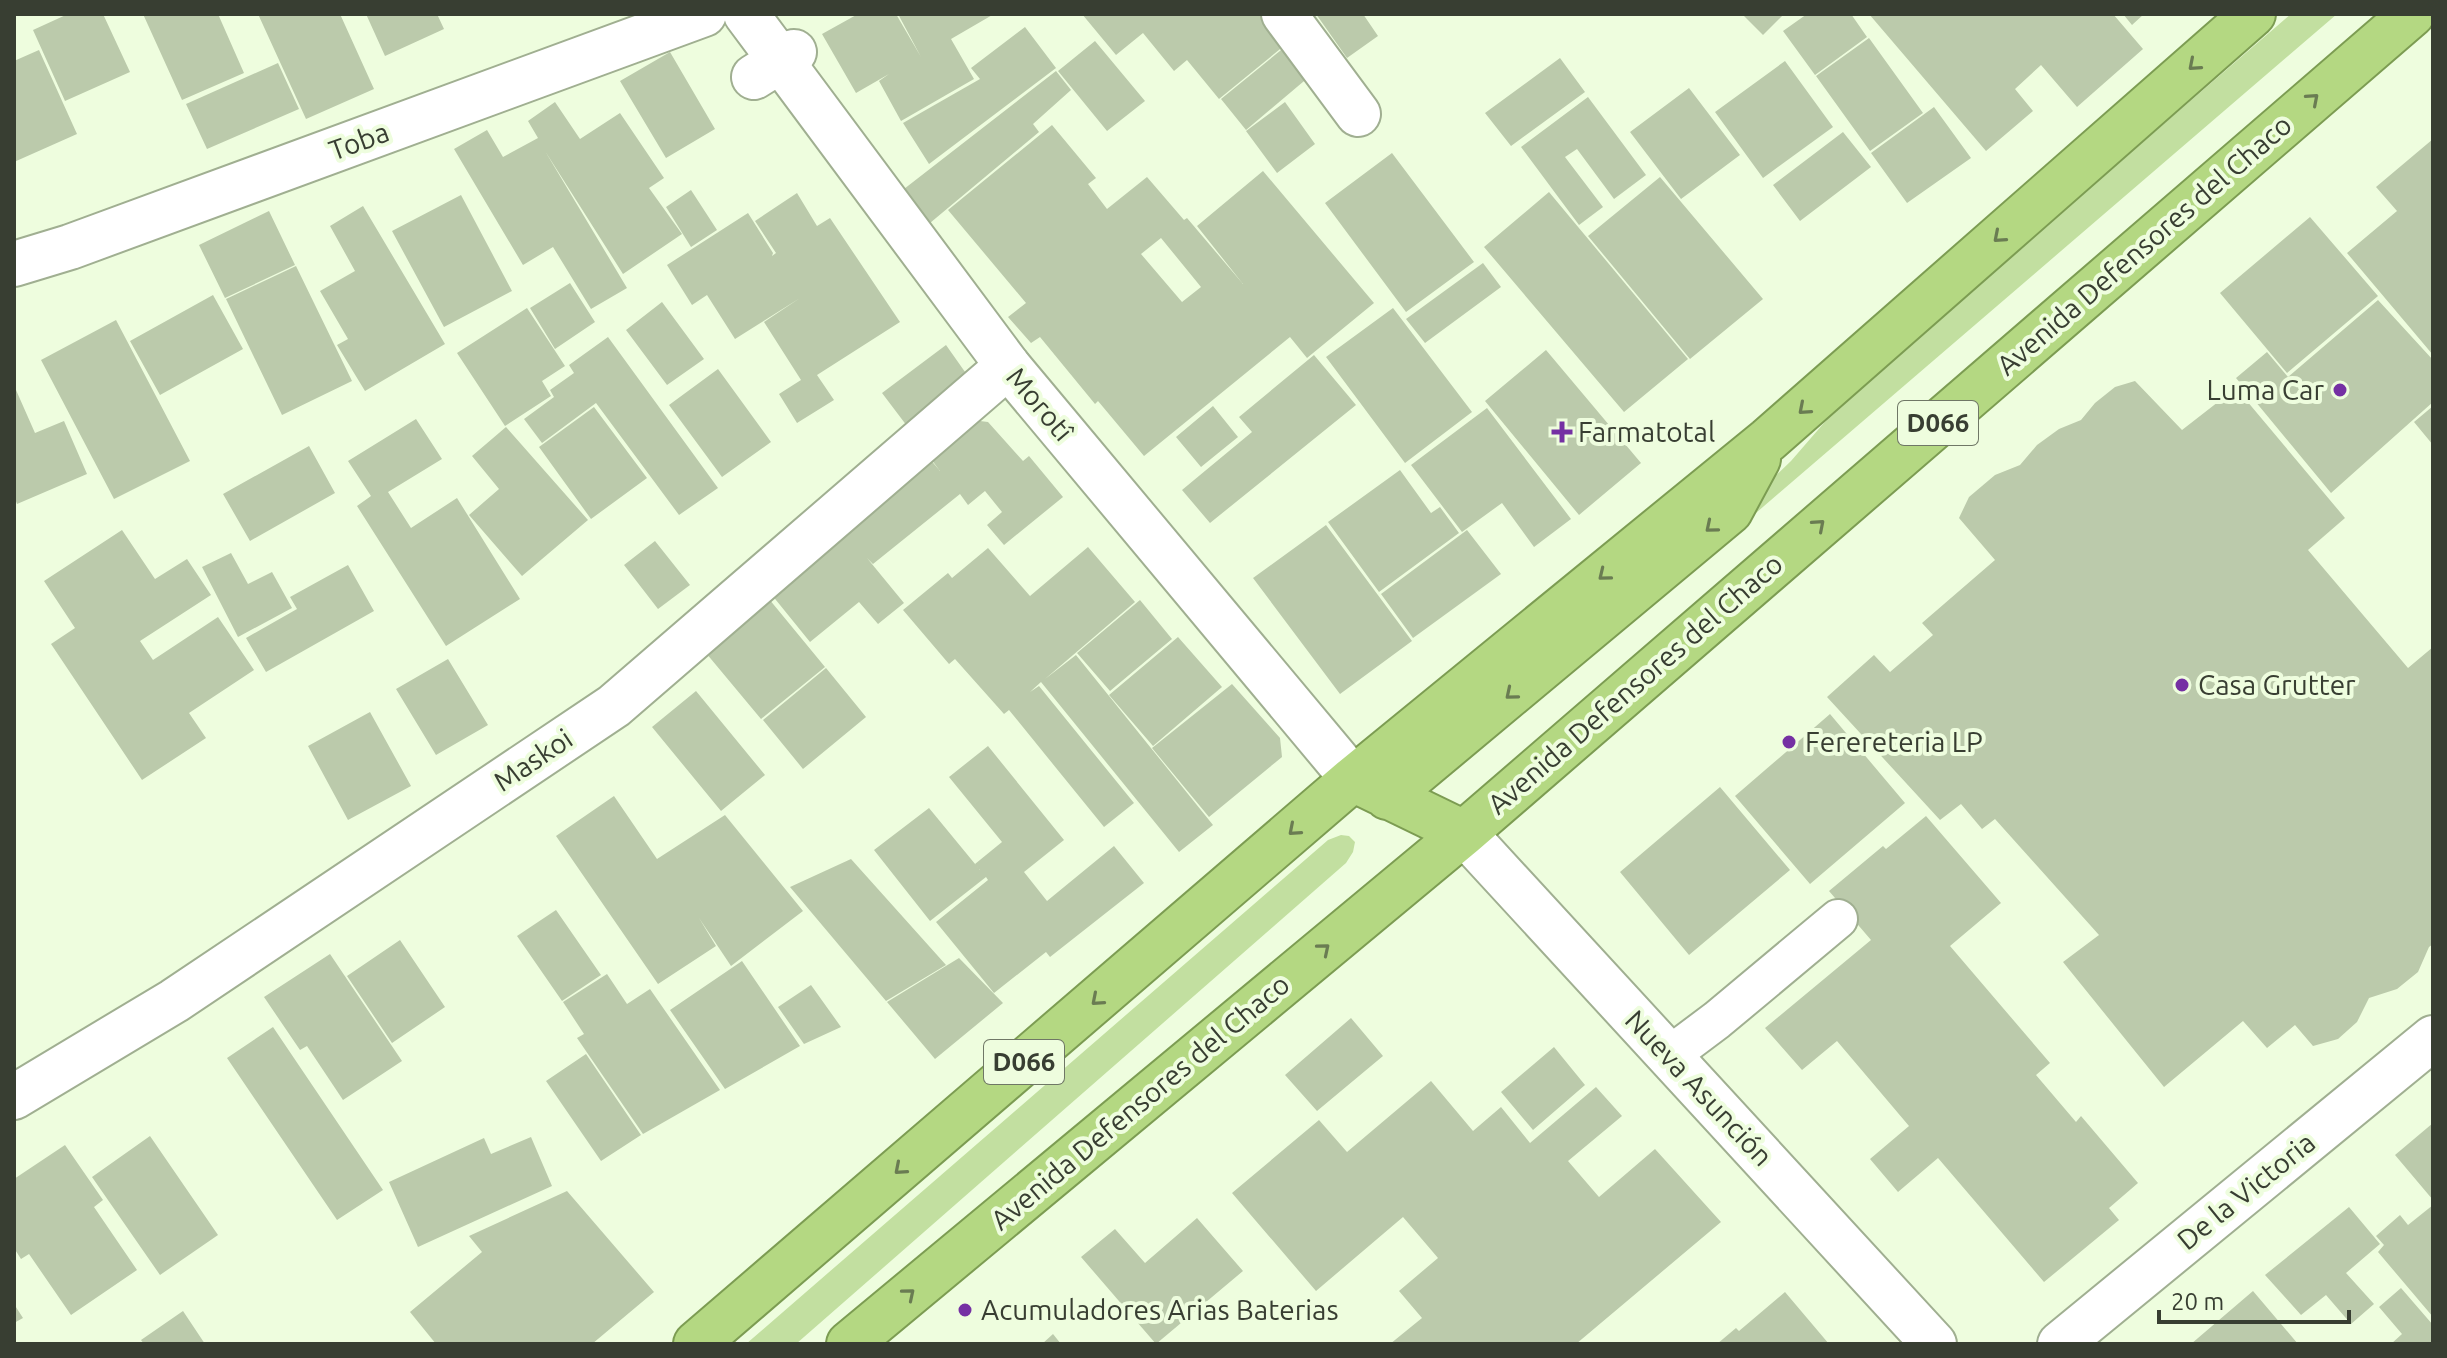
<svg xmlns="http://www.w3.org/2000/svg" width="2447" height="1358" font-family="Ubuntu,sans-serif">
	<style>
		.green { fill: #c2dfa0 }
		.building { fill: #bbcaab; fill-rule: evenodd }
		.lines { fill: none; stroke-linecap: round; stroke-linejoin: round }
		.service-casing { stroke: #a0af91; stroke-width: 42 }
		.pedestrian-casing { stroke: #a0af91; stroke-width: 48 }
		.minor-casing { stroke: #a0af91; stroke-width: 48 }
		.tertiary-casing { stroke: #a0af91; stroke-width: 48 }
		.trunk-casing { stroke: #7c9c52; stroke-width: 48 }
		.service { stroke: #fff; stroke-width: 38 }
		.pedestrian { stroke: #fff; stroke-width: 44 }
		.minor { stroke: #fff; stroke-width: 44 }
		.tertiary { stroke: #fff; stroke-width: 44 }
		.trunk { stroke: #b4d882; stroke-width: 44 }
		.oneway { stroke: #6a7c52 }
		.poi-dot { fill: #7530a3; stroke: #eefdde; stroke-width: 3 }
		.labels { text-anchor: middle; stroke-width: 8; stroke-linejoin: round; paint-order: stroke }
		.shield { fill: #eefdde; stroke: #6f7766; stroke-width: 2 }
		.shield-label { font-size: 26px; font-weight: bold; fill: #383e32 }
		.street-label { font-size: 28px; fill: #383e32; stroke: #eefdde }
		.poi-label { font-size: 28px; fill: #383e32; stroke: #eefdde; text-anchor: start }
	</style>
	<rect width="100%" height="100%" fill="#eefdde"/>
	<path class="green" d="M2291,14h46l-623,535 -10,-5 87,-83 52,-60z
		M1341,835l8,1 6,6 -2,10 -7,11 -550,481h-50l582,-504z"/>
	<path class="building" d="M68,14h35l27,58 -65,29 -32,-71z
		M143,14h75l26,59 -62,27z
		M258,14h82l34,75 -68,30z
		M366,14h71l7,15 -59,27z
		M858,14h38l25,43 -23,-43h96l-43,25 23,40 -73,42 -22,-40 10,-7 -33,19 -34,-59z
		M1082,14h177l26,31 -66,54 -32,-39 -13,11 -31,-38 -27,22z
		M1316,14h47l15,22 -31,22z
		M1742,14h42l-21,21z
		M1807,14h44l16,23 -52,38 -32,-44z
		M1869,14h244l30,35 -66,58 -36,-42 -26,24 18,22 -47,40z
		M2123,14h21l-12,11z
		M1025,27l31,41 -127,96 -26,-41 77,-44 -9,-11z
		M1869,38l54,75 -53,38 -54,-75z
		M1095,41l50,60 -38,30 -49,-60z
		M1286,46l24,30 -64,54 -25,-31z
		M39,50l38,84 -63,28v-101z
		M670,52l45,77 -49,29 -46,-77z
		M1560,58l25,34 -74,54 -26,-33z
		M1785,61l48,66 -70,51 -48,-66z
		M278,63l21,46 -92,40 -21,-45z
		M1056,71l15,19 -38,34 6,8 -109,91 -26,-34z
		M1689,88l51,67 -59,44 -51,-67z
		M1588,97l58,78 -32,24 -37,-50 -12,8 38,50 -24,18 -58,-78z
		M555,102l25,37 40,-26 44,65 -15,10 33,46 -59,40 -78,-123 82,137 -36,21 -38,-62 -30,18 -69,-116 33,-19 16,27 35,-19 -10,-17z
		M1285,102l30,42 -38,29 -31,-42z
		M1934,107l37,51 -64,45 -36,-50z
		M1052,125l44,53 -8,6 19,25 40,-32 37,43 3,-2 56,66 -46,-58 66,-55 111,132 -67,55 -17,-21 -146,119 -46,-55 -3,3 -55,-67 -9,6 -23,-26 18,-14 -78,-93zM1161,238l40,49 -19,15 -41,-48z
		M1843,132l28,35 -71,54 -27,-36z
		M2433,139v216l-86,-102 50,-42 -21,-24z
		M1392,153l82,109 -68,50 -81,-109z
		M1660,177l103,122 -73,60 -102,-123z
		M691,190l26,40 -26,17 -25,-40z
		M1549,192l139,167 -64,53 -140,-165z
		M797,193l20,33 13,-8 70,104 -83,53 17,25 -37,23 -18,-29 22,-14 -37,-58 36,-24 -65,41 -28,-44 -15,10 -25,-40 81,-52 25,40 -1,3 4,-3 -21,-32z
		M461,195l51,96 -68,36 -52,-96z
		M363,206l82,138 -80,47 -28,-46 11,-6 -28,-48 35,-20 -25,-45z
		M269,211l26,54 -70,33 -26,-53z
		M2310,217l68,79 -91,77 -67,-80z
		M1483,263l18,24 -76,56 -19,-24z
		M296,266l56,115 -70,34 -56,-116z
		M570,283l25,39 -40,27 -25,-41z
		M213,295l30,54 -83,46 -30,-54z
		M2378,300l55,60v42l-102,91 -95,-115 31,-26 21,25z
		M662,302l42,57 -37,26 -41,-55z
		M527,308l38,58 -23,15 9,15 -46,30 -48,-73z
		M1393,308l79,104 -67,51 -79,-106z
		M116,320l74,141 -76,38 -73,-139z
		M608,337l110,151 -39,27 -83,-112 -54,40 -18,-24 30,-22 -4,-7 24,-17 -5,-8z
		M946,345l24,34 -63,47 -25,-33z
		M1546,350l95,113 -62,52 -94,-114z
		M1314,355l42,50 -146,118 -28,-33 70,-58 -13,-15z
		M718,369l53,73 -49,35 -53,-72z
		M2135,381l47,49 54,-42 109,130 -37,32 100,118 25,-21v297l-4,3 -11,25 -21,17 -28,9 -12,24 -19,17 -25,7 -18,-21 -28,23 -24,-27 -79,66 -101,-125 36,-27 -104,-116 -13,10 -21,-25 -21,16 -113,-123 47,-42 16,17 43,-37 -11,-12 73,-63 -36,-42 10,-21 26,-22 25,-10 17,-20 22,-16 22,-9 14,-17 20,-16z
		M16,390l19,43 29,-12 23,53 -70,30 -3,-8v-105z
		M1213,406l25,31 -37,30 -25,-30z
		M2433,406v39l-19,-23z
		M594,407l53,71 -56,41 -52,-72z
		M1487,408l84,111 -37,28 -32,-44 -40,29 -51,-67z
		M416,419l26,40 -54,33 23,36 46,-30 63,101 -74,47 -89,-140 14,-10 -23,-35z
		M964,419l24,3 35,39 6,-5 34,41 -59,48 -17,-20 15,-13 -17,-21 -17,14 -8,-11 -87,70 -6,-6 37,45 -26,21 -19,-22 -49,40 -47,-58 161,-132 16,19 -15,-20z
		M506,427l82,93 -66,56 -53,-61 30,-26 -27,-33z
		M309,446l26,47 -85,48 -27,-47z
		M1400,470l31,43 9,-6 19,26 -80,59 -51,-70z
		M1326,525l86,116 -72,53 -87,-116z
		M122,530l33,49 32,-20 24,36 -71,46 13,19 65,-43 36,53 -65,43 17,25 -64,42 -91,-136 24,-16 -31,-47z
		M1467,530l34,44 -88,64 -32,-44z
		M655,541l35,44 -32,24 -34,-44z
		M1088,547l47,55 -90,77 31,-24 137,170 -34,27 -138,-170 -11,10 9,-6 95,117 -30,24 -95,-117 -5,4 -49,-55 -6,5 -46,-54 45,-37 4,5 36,-30 42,48z
		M231,553l17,31 24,-12 20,36 -54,29 -36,-70z
		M348,565l26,46 -108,61 -20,-34 51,-29 -7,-12z
		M760,588l65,79 -64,52 -65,-78z
		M1140,600l32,39 -62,52 -33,-38z
		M1178,637l44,50 -69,59 -44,-51z
		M448,659l40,66 -52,30 -40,-66z
		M826,668l40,49 -63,52 -40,-49z
		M1232,684l48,54 2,19 -73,60 -57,-69z
		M696,691l69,84 -44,36 -69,-84z
		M370,712l41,74 -63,34 -40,-74z
		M1830,714l75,89 -95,81 -75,-88z
		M988,746l76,94 -40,32 23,29 67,-55 30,37 -94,74 -4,-5 -52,41 -58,-71 52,-42 -2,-3 -56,44 -56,-71 55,-42 51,62 -5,-6 27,-22 -53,-65z
		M1720,787l70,83 -101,85 -69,-83z
		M614,796l43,63 68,-44 78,96 -72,55 -32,-48 17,28 -58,38 -102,-148z
		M1926,816l75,87 -51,43 100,117 -14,12 40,47 5,-6 57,67 -29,25 10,12 -75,62 -106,-124 -40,34 -28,-33 39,-33 -72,-85 -35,29 -37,-42 106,-88 -42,-49 54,-45 3,3z
		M851,859l95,106 -60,36 -96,-114z
		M556,910l45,65 -39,26 -45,-65z
		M400,940l45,67 -53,36 -45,-67z
		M330,954l72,107 -59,39 -36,-54 -7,4 -36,-53z
		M959,958l44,45 -68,56 -48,-57z
		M742,961l58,85 -75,43 -55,-79z
		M607,974l20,30 23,-15 70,101 -77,44 -66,-96 7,-4 -21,-32z
		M811,985l30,42 -37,17 -26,-37z
		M1351,1018l32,38 -66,55 -32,-36z
		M273,1027l110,163 -46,30 -110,-162z
		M1554,1047l31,38 -52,45 -32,-38z
		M586,1054l55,81 -40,26 -55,-80z
		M1431,1081l42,50 28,-24 29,36 66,-56 26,29 -54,45 31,36 56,-48 66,73 -145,122h-186l32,-26 -23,-27 39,-33 -35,-41 -87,74 -84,-98 87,-73 28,32z
		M2433,1123v77l-38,-45z
		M150,1136l68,99 -58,40 -68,-98z
		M531,1137l21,49 -134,61 -29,-65 95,-44 7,16z
		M65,1145l38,55 -9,7 43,63 -66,45 -42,-61 -8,5 -7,-11v-69z
		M567,1191l87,101 -62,52h-156l-26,-32 72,-60 -13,-16z
		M2433,1205v112l-55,-65 6,-7 -8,-9 24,-21 8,10z
		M2349,1207l31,37 -34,29 28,31 -23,20 -25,-29 -25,20 -36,-40z
		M1197,1218l46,53 -87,73 -75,-87 34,-28 30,34z
		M2401,1288l32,37v19h-42l11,-10 -23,-27z
		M2253,1291l45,53h-107z
		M1785,1292l44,52h-112l19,-16 3,3z
		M14,1304l9,14 -9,5z
		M183,1311l22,33h-61l-3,-4z
		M1053,1334l8,10h-19z"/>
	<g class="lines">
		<g class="service-casing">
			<path id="service" d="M1669,1056l48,-36 121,-101"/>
		</g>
		<g class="pedestrian-casing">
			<path id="pedestrian" d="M754,77l40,-25"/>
		</g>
		<g class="minor-casing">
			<path id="minor" d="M1284,14l74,100
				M14,264l56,-17 634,-233
				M14,1097l160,-96 440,-295 394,-340
				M2060,1344l373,-306"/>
		</g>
		<g class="tertiary-casing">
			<path id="tertiary" d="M746,14l262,352 345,413
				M1464,833l470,511"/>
		</g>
		<g class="trunk-casing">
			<path id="trunk" d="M1365,785l99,48
				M1387,797l343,-286 28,-52
				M696,1344l657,-565 415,-339 485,-426
				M849,1344l615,-511 948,-819"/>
		</g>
		<use href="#service" class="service"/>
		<use href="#pedestrian" class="pedestrian"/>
		<use href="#minor" class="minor"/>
		<use href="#tertiary" class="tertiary"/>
		<use href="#trunk" class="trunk"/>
	</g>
	<defs><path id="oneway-chevron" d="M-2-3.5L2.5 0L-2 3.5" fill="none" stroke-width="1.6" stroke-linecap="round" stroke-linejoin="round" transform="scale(2)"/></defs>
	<g class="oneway">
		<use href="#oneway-chevron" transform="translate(2194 65) rotate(139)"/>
		<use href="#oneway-chevron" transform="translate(2313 99) rotate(-41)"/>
		<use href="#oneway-chevron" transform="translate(1999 237) rotate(139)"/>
		<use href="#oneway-chevron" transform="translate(1804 409) rotate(139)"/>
		<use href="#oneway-chevron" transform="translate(1819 525) rotate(-41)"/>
		<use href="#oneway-chevron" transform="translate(1711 527) rotate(140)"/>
		<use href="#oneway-chevron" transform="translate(1604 575) rotate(141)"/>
		<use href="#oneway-chevron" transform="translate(1511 694) rotate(140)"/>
		<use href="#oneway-chevron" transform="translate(1294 830) rotate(139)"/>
		<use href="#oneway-chevron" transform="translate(1324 949) rotate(-40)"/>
		<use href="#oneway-chevron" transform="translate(1097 1000) rotate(139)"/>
		<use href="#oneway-chevron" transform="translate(900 1169) rotate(139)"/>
		<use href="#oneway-chevron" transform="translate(909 1294) rotate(-40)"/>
	</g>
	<g class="poi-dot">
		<circle cx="2340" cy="390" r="8"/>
		<path d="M1558 420h8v8h8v8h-8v8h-8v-8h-8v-8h8z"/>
		<circle cx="2182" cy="685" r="8"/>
		<circle cx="1789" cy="742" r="8"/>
		<circle cx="965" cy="1310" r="8"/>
	</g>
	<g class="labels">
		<g class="shield">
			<rect x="1898" y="401" width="80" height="44" rx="6"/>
			<rect x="984" y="1040" width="80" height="44" rx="6"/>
		</g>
		<g class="shield-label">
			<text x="1938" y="432">D066</text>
			<text x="1024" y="1071">D066</text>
		</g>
		<g class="street-label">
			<text transform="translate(359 141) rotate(-20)" y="10">Toba</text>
			<text transform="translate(2144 245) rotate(-41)" y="10">Avenida Defensores del Chaco</text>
			<text transform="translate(1040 404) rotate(50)" y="10">Morotî</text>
			<text transform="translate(1635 684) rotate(-41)" y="10">Avenida Defensores del Chaco</text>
			<text transform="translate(533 760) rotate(-34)" y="10">Maskoi</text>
			<text transform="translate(1699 1088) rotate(47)" y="10">Nueva Asunción</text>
			<text transform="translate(1140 1102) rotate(-40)" y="10">Avenida Defensores del Chaco</text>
			<text transform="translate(2246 1191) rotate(-39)" y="10">De la Victoria</text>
		</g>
		<g class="poi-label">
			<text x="2324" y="400" text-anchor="end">Luma Car</text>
			<text x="1578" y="442">Farmatotal</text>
			<text x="2198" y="695">Casa Grutter</text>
			<text x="1805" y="752">Ferereteria LP</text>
			<text x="981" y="1320">Acumuladores Arias Baterias</text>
		</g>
	</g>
	<rect width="2447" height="1358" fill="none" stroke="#383e32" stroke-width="32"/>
	<path d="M2159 1310v12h190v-12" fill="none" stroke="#383e32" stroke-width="4"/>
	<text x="2171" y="1310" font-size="24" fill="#383e32" stroke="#eefdde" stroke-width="6" paint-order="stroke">20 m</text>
</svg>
